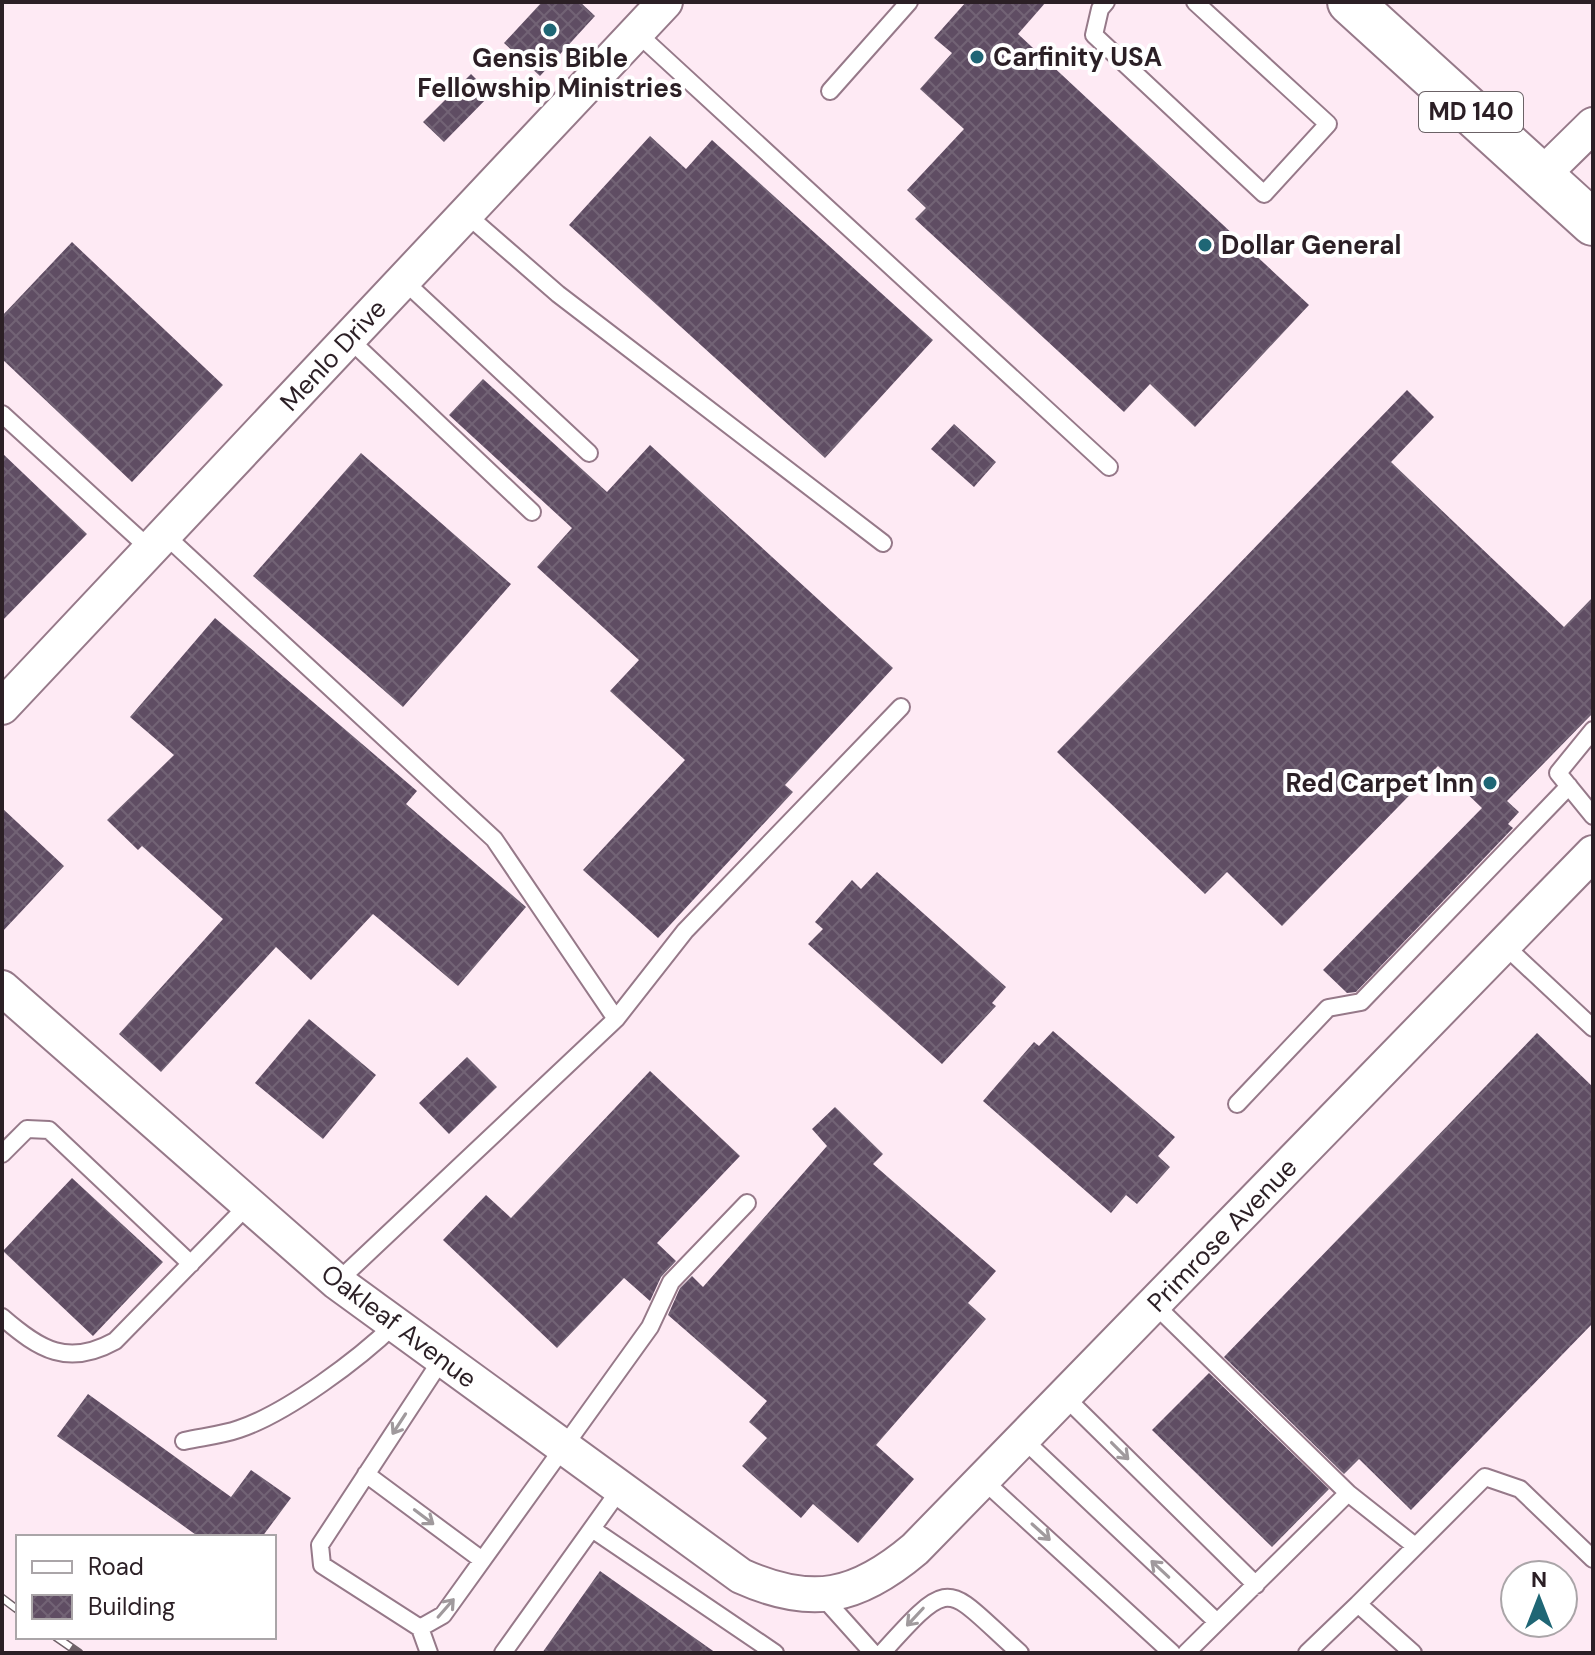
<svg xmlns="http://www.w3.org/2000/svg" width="1595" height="1655" font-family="'DM Sans',sans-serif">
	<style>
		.building { fill: url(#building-cross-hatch) }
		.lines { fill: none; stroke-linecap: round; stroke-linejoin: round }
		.lane-casing { stroke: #967989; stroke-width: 20 }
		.street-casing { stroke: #967989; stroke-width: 38 }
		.primary-casing { stroke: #967989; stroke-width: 48 }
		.lane { stroke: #fff; stroke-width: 16 }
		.street { stroke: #fff; stroke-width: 34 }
		.primary { stroke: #fff; stroke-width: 44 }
		.rail-casing { stroke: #706168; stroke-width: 9 }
		.rail { stroke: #fff; stroke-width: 6; stroke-dasharray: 18; stroke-linecap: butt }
		.oneway { stroke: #a09a9d }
		.poi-dot { fill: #1f6675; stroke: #fff; stroke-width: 3 }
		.labels { text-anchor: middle; stroke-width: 8; stroke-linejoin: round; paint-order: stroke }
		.shield { fill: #fff; stroke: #6b6266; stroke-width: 2 }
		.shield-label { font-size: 24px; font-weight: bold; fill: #2b1f25 }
		.poi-label { font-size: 26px; font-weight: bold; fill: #2b1f25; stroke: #fff; text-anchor: start }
		.street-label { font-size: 26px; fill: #2b1f25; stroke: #fff }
	</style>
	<defs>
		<pattern id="building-cross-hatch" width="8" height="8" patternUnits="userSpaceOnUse" patternTransform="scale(2)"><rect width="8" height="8" fill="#5f4d63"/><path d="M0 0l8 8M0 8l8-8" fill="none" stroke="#726375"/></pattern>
	</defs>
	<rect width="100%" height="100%" fill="#feeaf4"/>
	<path class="building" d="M542,2h38l15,14 -55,60 -36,-33z
		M966,2h80l-28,32 291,271 -114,122 -45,-43 -26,28 -209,-193 11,-11 -19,-18 57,-61 -44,-40 32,-36 -18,-15z
		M471,74l20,20 -47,48 -21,-20z
		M650,136l36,33 26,-29 221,200 -108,118 -256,-233z
		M72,242l151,143 -91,97 -130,-123v-43z
		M483,379l124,113 43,-47 243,223 -108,117 8,7 -135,146 -75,-68 102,-110 -75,-69 29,-31 -102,-93 35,-39 -123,-113z
		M1407,390l27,27 -43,45 173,165 29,-30v116l-86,88 12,11 -11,12 5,4 -157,164 -9,1 -24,-23 159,-162 -44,-42 -156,160 -55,-54 -22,22 -148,-142z
		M954,424l42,38 -22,25 -43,-38z
		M2,453l85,81 -85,87z
		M361,453l150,131 -108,123 -150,-131z
		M215,618l202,173 -11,13 120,103 -68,79 -85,-72 -62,66 -35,-33 -115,125 -42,-38 104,-115 -81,-73 -4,4 -31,-30 67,-65 -44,-38z
		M2,808l62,58 -62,66z
		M877,872l129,115 -14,16 4,3 -54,58 -134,-120 15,-15 -8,-7 37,-42 9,9z
		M309,1019l67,56 -53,64 -68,-56z
		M1053,1031l122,106 -17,19 12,11 -33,37 -11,-9 -15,18 -128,-112 51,-59 5,4z
		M1537,1033l56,54v236l-182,187 -52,-51 -15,15 -120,-117z
		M467,1057l30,30 -48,47 -30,-31z
		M650,1071l90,85 -83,87 19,18 -15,16 -11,24 -26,-23 -67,70 -114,-108 43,-45 25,23z
		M835,1107l48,47 -10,10 123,107 -28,32 18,16 -110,126 38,34 -56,64 -45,-39 -12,14 -59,-52 25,-28 -18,-16 18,-21 -99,-86 12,-27 12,-12 11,11 124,-141 -15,-17z
		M72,1178l91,84 -70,74 -90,-85z
		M1209,1373l120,116 -57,58 -120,-117z
		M88,1394l143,103 20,-27 40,28 -29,39h-63l-142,-101z
		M600,1571l116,82h-174z"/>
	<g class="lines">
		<g class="lane-casing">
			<path id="lane" d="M1106,2l-6,7 -6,26 170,159 64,-70 -133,-122
				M636,32l473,435
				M830,91l79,-89
				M466,214l92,80 325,249
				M404,281l185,172
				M348,338l184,174
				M2,414l148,135
				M164,534l330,305 122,180
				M1593,730l-35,43 35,43
				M1504,945l89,83
				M1237,1104l91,-96 33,-6 208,-216
				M2,1154l25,-25 22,1 142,134
				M337,1282l279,-263 69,-88 216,-224
				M1154,1304l194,189 -162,160
				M2,1317c38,33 66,50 113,24l134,-137
				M442,1359l-122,186 2,20 98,63 23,-13 207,-288 21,-45 76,-79
				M1064,1396l192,189
				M1023,1439l194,183
				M184,1441c18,-4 38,-6 55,-12 48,-16 120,-70 156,-105
				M366,1474l116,86
				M983,1480l189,173
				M1348,1493l67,53
				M592,1529l183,124
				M821,1595l52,58
				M420,1628l9,25
				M503,1653l118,-165
				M882,1653c72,-80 63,-67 138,0
				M1307,1653l51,-49
				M1413,1653l-55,-49 127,-127 35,12 73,70"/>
		</g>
		<g class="street-casing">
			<path id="street" d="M1541,176l52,-51
				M2,707l663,-705
				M2,988l335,294 404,294c71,32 116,22 174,-27l678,-696"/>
		</g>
		<g class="primary-casing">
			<path id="primary" d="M1350,2l243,221"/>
		</g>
		<use href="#lane" class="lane"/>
		<use href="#street" class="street"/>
		<use href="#primary" class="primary"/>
		<g class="rail-casing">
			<path id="rail" d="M2,1598l16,12
				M56,1637l23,16"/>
		</g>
		<use href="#rail" class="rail"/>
	</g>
	<defs><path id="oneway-shaft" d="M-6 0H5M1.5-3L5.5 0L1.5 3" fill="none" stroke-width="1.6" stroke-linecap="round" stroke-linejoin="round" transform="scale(2)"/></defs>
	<g class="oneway">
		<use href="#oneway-shaft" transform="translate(399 1424) rotate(123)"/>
		<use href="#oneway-shaft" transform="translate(1120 1451) rotate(45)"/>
		<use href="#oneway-shaft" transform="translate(424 1517) rotate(37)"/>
		<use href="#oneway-shaft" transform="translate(1041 1532) rotate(42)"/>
		<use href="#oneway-shaft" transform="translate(1160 1569) rotate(-137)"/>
		<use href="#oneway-shaft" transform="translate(446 1608) rotate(-49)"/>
		<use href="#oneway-shaft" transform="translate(915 1617) rotate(133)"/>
	</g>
	<g class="poi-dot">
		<circle cx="550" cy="30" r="8"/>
		<circle cx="977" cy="57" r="8"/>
		<circle cx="1205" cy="245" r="8"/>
		<circle cx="1490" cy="783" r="8"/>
	</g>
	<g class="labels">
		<rect class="shield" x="1419" y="92" width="104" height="40" rx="6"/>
		<g class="shield-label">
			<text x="1471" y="120">MD 140</text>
		</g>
		<g class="poi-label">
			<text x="993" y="66">Carfinity USA</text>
			<text x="550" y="67" text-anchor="middle">Gensis Bible<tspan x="550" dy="30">Fellowship Ministries</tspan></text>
			<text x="1221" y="254">Dollar General</text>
			<text x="1474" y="792" text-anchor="end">Red Carpet Inn</text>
		</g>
		<g class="street-label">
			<text transform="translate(333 355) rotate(-47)" y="9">Menlo Drive</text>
			<text transform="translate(1222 1235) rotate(-46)" y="9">Primrose Avenue</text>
			<text transform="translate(399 1326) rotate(37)" y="9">Oakleaf Avenue</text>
		</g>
	</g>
	<rect width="1595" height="1655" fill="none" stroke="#2b1f25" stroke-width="8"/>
	<rect x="16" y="1535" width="260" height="104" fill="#ffffff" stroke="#aaa5a8" stroke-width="2"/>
	<rect x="32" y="1561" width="40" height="12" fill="#ffffff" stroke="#aaa5a8" stroke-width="2"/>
	<text x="88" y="1575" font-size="24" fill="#2b1f25">Road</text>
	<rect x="32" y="1595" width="40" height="24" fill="url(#building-cross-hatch)" stroke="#aaa5a8" stroke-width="2"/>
	<text x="88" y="1615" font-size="24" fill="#2b1f25">Building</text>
	<g transform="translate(1539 1599)"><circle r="38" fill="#ffffff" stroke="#aaa5a8" stroke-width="2"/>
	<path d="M0-6L14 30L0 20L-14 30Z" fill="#1f6675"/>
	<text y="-12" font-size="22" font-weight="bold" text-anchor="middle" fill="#2b1f25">N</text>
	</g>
</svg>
